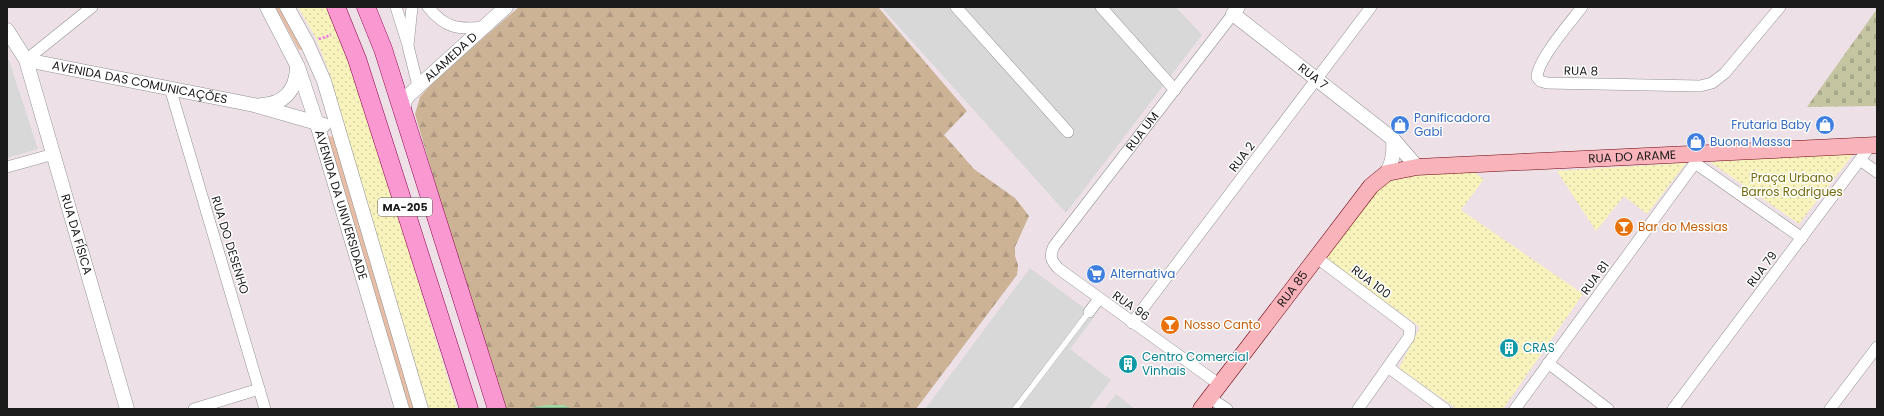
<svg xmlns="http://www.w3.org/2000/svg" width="1884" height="416" font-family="Poppins,sans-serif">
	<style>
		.residential { fill: #d9d8d9 }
		.grass { fill: #e7bda6 }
		.forest { fill: url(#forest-firs) }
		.cemetery { fill: url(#cemetery-stones) }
		.park { fill: url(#park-dots) }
		.water { fill: url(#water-rules) }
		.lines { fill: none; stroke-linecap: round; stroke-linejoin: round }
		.service-casing { stroke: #929292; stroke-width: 6 }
		.minor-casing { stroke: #929292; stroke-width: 12 }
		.tertiary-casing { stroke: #929292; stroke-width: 15 }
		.secondary-casing { stroke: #6e060c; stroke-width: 17 }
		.primary-casing { stroke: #900248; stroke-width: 19 }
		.path { stroke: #ef67f7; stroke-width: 2.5; stroke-dasharray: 2 2; stroke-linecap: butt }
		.service { stroke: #fff; stroke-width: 5.5 }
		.minor { stroke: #fff; stroke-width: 11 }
		.tertiary { stroke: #fff; stroke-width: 14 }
		.secondary { stroke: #f8b3bb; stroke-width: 16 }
		.primary { stroke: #fa98d2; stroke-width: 18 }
		.labels { text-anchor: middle; stroke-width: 3; stroke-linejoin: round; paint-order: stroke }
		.shield { fill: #fff; stroke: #5f5f5f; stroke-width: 1 }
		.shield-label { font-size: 11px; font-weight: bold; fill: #1b1b1b }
		.street-label { font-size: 12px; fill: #1b1b1b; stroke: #fff }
		.shop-label { font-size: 12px; fill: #366cbe; stroke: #fff; text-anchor: start }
		.park-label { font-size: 12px; fill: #766d0d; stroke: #fff }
		.food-label { font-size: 12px; fill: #c56008; stroke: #fff; text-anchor: start }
		.culture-label { font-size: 12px; fill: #0d838f; stroke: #fff; text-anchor: start }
	</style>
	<defs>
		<pattern id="forest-firs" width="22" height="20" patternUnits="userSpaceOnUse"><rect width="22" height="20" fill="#ccb396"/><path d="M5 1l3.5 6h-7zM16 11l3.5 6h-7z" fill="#af9981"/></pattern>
		<pattern id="cemetery-stones" width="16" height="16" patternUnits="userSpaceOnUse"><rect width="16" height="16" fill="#c5c5a2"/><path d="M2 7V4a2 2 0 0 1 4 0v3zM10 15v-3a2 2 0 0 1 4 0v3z" fill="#a9a98b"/></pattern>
		<pattern id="park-dots" width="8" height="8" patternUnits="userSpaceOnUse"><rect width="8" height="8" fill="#f8f3bc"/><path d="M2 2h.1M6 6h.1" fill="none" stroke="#d4d0a1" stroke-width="1.8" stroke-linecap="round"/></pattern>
		<pattern id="water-rules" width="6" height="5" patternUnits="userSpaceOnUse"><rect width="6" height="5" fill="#a1daa5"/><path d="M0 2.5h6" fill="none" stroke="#8aba8d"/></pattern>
	</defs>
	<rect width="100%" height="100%" fill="#ede1e7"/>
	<path class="residential" d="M885,7h291l26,28 -136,178 -183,-204z
		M7,60h2l29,89 -31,9z
		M1030,268l65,48 -25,33 41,31 -22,29h-164z
		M1116,394l19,15h-31z"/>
	<path class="grass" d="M275,7h6l23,42 -5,1z
		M334,136l82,273h-7l-83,-272z"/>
	<path class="forest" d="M519,7h359l89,104 -23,24 30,34 41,29 14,18 -14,31v9l3,9 -1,10 -101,134h-415l-86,-295 5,-17 14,-16z"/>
	<path class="cemetery" d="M1877,9v97l-70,1z"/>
	<path class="park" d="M298,7h28l15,32 29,85 87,285h-28l-100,-337 -13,-34z
		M1854,153l-55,71 -89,-62z
		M1686,163l-39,51 -23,-18 -28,35 -39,-60z
		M1473,172l11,7 -23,31 122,84 -80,115h-46l-58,-41 21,-41 -98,-72 52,-66 13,-7 26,-6z"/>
	<path class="water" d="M548,405h16l8,4h-40l2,-2z"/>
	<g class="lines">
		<g class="service-casing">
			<path id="service" d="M1015,409l74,-97"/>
		</g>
		<g class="minor-casing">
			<g id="minor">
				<path d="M396,7l11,35"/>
				<path d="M412,7l-4,39 10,40"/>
				<path d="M428,7c17,21 30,23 56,20"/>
				<path d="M956,7l112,125"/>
				<path d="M1101,7l74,83"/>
				<path d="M1582,7c-12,16 -44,52 -45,70l3,4 7,2 153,3 12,-3 13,-10 55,-66"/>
				<path d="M26,60l66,-53"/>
				<path d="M170,88l95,321"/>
				<path d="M1696,158l-1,5 107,75"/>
				<path d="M1860,160l17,12"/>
				<path d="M7,167l47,-13"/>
				<path d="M1316,257l94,71 -1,9 -51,72"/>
				<path d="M1089,312l10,-13"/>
				<path d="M1132,323l239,-316"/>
				<path d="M1548,363l60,46"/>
				<path d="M1389,368l56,41"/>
				<path id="s1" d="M1220,385l-161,-116c-8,-8 -10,-13 -5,-23l179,-232"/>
				<path d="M1210,398l17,11"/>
				<path d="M194,409l65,-20"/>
				<path d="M1515,409l180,-246"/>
				<path d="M1673,409l198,-264"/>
				<path d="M1830,409l47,-62"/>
			</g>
		</g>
		<g class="tertiary-casing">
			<g id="tertiary">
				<path id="s2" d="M267,7l31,60 19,57 85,285"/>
				<path d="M287,7l21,38 16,36 97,328"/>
				<path id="s3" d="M1238,7l-5,7 160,125 24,28"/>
				<path id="s4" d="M7,30l19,30 101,349"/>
				<path id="s5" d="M26,60l228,45 70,20"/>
				<path d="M261,105c23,-1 35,-14 36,-37"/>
				<path id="s6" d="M403,111l2,-11 5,-6 96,-87"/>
				<path d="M1387,173c6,-12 7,-21 6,-34"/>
			</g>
		</g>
		<g class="secondary-casing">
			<g id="secondary">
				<path id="s7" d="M1201,409l170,-223 16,-13 30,-6 460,-22"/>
			</g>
		</g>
		<g class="primary-casing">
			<path id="primary" d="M336,7l21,52 112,350
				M366,7l17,42 114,360"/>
		</g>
		<path class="path" d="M319,39l12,-4"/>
		<use href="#service" class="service"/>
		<use href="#minor" class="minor"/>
		<use href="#tertiary" class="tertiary"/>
		<use href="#secondary" class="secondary"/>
		<use href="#primary" class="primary"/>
	</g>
	<defs>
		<g id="shop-disc" transform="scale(1)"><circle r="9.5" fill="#3f7fe0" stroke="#fff"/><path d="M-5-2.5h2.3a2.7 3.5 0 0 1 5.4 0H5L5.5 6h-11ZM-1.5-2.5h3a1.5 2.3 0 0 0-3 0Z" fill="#fff"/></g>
		<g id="bar-disc" transform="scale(1)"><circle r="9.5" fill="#e8710a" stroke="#fff"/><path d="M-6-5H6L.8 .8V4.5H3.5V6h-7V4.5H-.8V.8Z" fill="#fff"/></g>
		<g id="supermarket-disc" transform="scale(1)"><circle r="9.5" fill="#3f7fe0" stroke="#fff"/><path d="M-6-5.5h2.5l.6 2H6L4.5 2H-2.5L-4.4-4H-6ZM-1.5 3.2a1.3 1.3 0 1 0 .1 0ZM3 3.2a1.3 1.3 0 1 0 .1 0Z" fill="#fff"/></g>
		<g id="building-disc" transform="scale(1)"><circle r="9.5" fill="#0f9aa8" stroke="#fff"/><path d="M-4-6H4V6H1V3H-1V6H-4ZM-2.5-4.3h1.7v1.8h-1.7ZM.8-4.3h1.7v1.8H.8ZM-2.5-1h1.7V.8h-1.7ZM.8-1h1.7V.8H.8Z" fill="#fff"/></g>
	</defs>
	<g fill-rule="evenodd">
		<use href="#shop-disc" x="1400" y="125"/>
		<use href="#shop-disc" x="1825" y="125"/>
		<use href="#shop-disc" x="1696" y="142"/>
		<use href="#bar-disc" x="1624" y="227"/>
		<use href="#supermarket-disc" x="1096" y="274"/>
		<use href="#bar-disc" x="1170" y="325"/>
		<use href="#building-disc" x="1509" y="348"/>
		<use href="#building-disc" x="1128" y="364"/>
	</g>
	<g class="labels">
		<rect class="shield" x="378" y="198" width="54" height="18" rx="3"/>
		<g class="shield-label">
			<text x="405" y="211">MA-205</text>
		</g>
		<g class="street-label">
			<text dy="4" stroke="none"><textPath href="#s6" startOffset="74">ALAMEDA D</textPath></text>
			<text transform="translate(1581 71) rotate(1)" y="4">RUA 8</text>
			<text dy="4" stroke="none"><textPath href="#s3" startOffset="110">RUA 7</textPath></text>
			<text dy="4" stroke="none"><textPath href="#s5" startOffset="116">AVENIDA DAS COMUNICAÇÕES</textPath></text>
			<text dy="4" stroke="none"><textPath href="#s1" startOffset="369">RUA UM</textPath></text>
			<text transform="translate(1242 157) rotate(-53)" y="4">RUA 2</text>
			<text dy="4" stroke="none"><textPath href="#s7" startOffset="547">RUA DO ARAME</textPath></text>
			<text dy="4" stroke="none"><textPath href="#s2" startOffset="212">AVENIDA DA UNIVERSIDADE</textPath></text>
			<text dy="4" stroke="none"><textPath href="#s4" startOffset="217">RUA DA FÍSICA</textPath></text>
			<text transform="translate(230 245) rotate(73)" y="4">RUA DO DESENHO</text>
			<text transform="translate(1762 269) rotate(-53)" y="4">RUA 79</text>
			<text transform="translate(1595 278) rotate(-54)" y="4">RUA 81</text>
			<text transform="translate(1371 282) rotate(37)" y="4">RUA 100</text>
			<text dy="4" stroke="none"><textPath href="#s7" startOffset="151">RUA 85</textPath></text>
			<text transform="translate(1131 306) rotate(35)" y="4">RUA 96</text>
		</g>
		<g class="shop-label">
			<text x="1414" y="122">Panificadora<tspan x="1414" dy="14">Gabi</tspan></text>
			<text x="1811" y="129" text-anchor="end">Frutaria Baby</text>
			<text x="1710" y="146">Buona Massa</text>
			<text x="1110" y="278">Alternativa</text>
		</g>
		<g class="park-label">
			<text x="1792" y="182">Praça Urbano<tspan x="1792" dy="14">Barros Rodrigues</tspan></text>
		</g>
		<g class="food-label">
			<text x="1638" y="231">Bar do Messias</text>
			<text x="1184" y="329">Nosso Canto</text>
		</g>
		<g class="culture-label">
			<text x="1523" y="352">CRAS</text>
			<text x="1142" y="361">Centro Comercial<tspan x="1142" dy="14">Vinhais</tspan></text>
		</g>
	</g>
	<rect width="1884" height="416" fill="none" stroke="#1b1b1b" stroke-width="16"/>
</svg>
